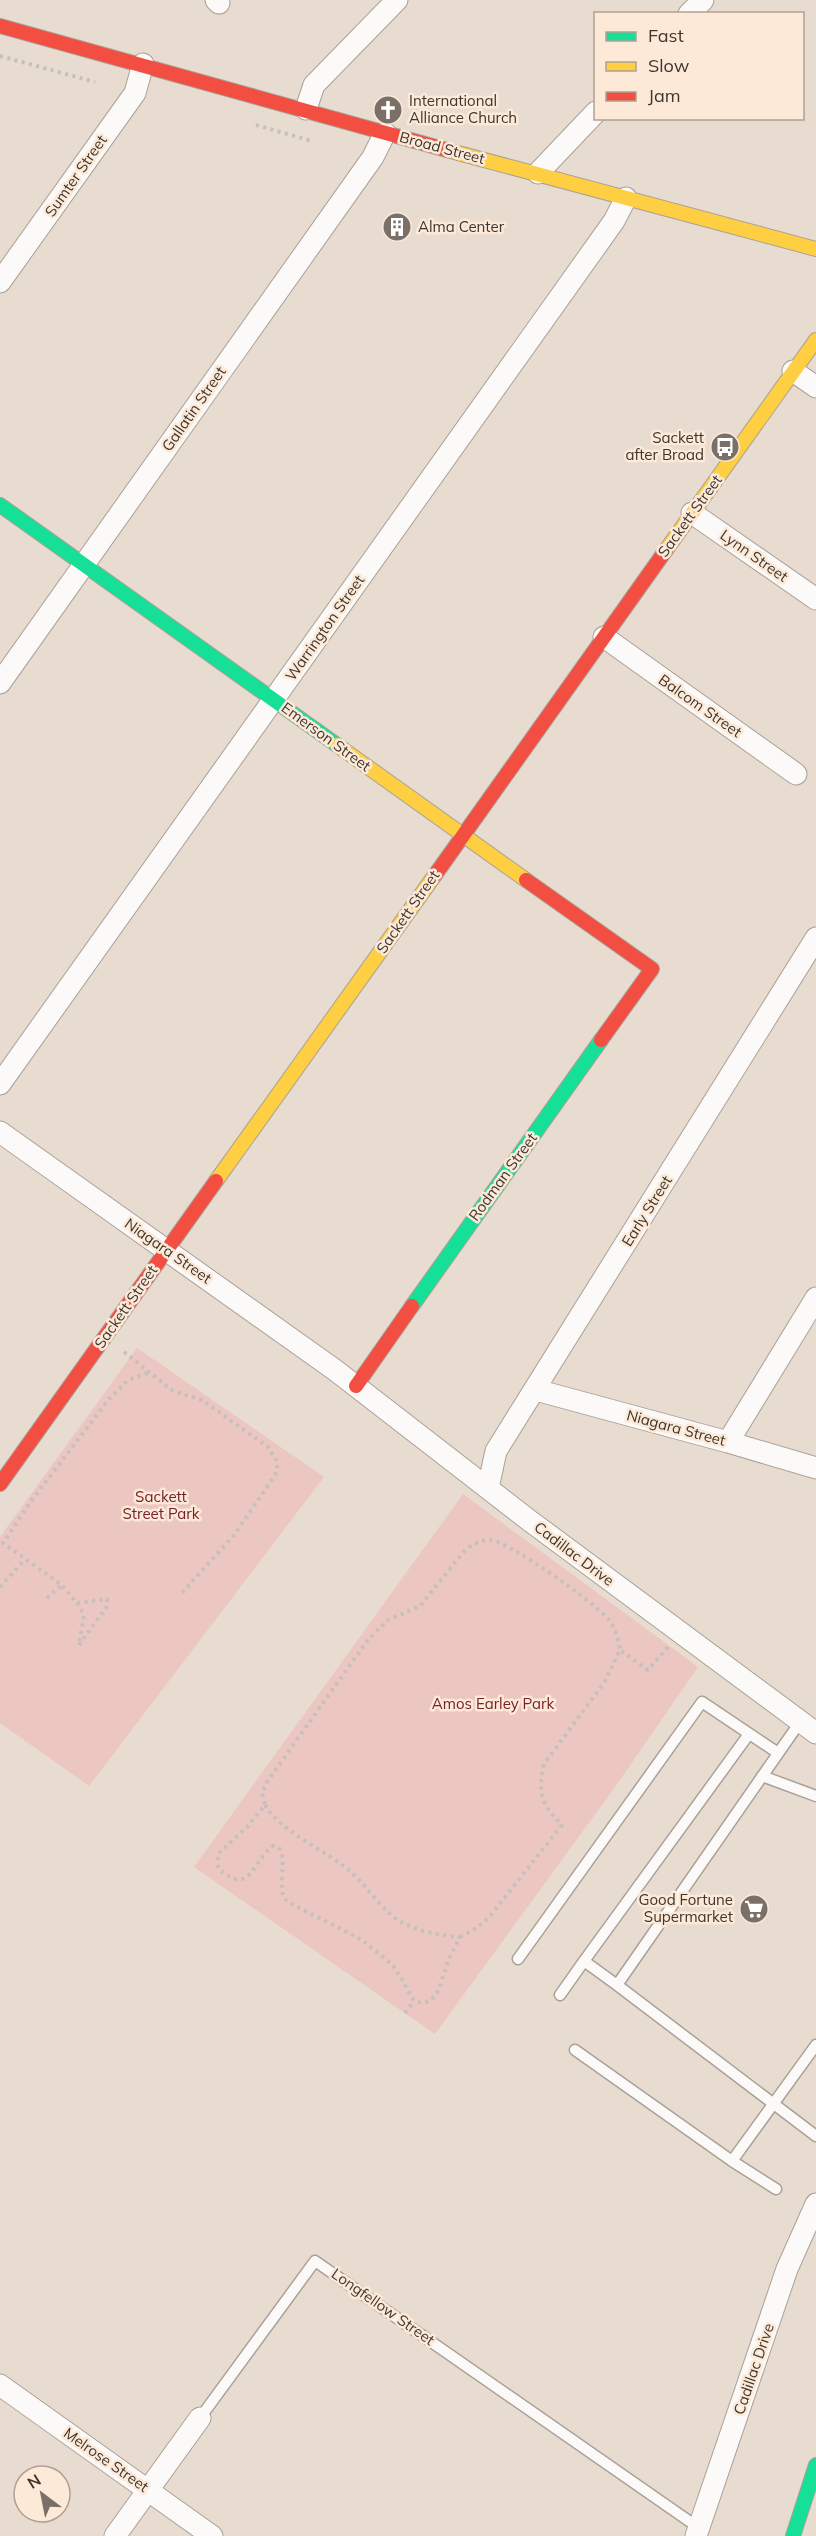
<svg xmlns="http://www.w3.org/2000/svg" width="816" height="2536" font-family="Mulish,sans-serif">
	<style>
		.green { fill: #ecc6c1 }
		.lines { fill: none; stroke-linecap: round; stroke-linejoin: round }
		.lane-casing { stroke: #aaa198; stroke-width: 13 }
		.street-casing { stroke: #aaa198; stroke-width: 23 }
		.fast-casing { stroke: #aaa198; stroke-width: 16 }
		.slow-casing { stroke: #aaa198; stroke-width: 16 }
		.jam-casing { stroke: #aaa198; stroke-width: 16 }
		.path { stroke: #c5c0bd; stroke-width: 4; stroke-dasharray: 3 4.5; stroke-linecap: butt }
		.lane { stroke: #fcfaf8; stroke-width: 10 }
		.street { stroke: #fcfaf8; stroke-width: 21 }
		.fast { stroke: #16e098; stroke-width: 14 }
		.slow { stroke: #ffcf43; stroke-width: 14 }
		.jam { stroke: #f24e42; stroke-width: 14 }
		.labels { text-anchor: middle; stroke-width: 5; stroke-linejoin: round; paint-order: stroke }
		.poi-label { font-size: 15px; fill: #3f362e; stroke: #fce9d8; text-anchor: start }
		.street-label { font-size: 15px; fill: #3f362e; stroke: #fce9d8 }
		.park-label { font-size: 15px; fill: #782129; stroke: #fce9d8 }
	</style>
	<rect width="100%" height="100%" fill="#e8dbd0"/>
	<path class="green" d="M137,1348l187,129 -235,309 -89,-63v-186z
		M463,1494l235,173 -83,120 -180,247 -241,-167z"/>
	<g class="lines">
		<g class="lane-casing">
			<path id="lane" d="M800,1722l-183,263 199,151
				M762,1776l54,20
				M518,1959l184,-257 76,51
				M584,1961l165,-227
				M560,1995l24,-34 33,24
				M575,2050l157,111 84,-116
				M732,2161l44,28
				M200,2418l115,-157 384,267"/>
		</g>
		<g class="street-casing">
			<path id="street" d="M216,0l3,3
				M689,14l14,-14
				M306,109l8,-24 83,-85
				M538,173l58,-61
				M0,282l135,-189 8,-29
				M793,371l23,16
				M692,513l124,86
				M604,637l192,137
				M0,683l373,-526 12,-24
				M0,1084l614,-863 12,-23
				M0,1132l335,238 195,151 286,212
				M536,1390l192,52 88,26
				M728,1442l88,-144
				M488,1488l8,-37 320,-513
				M0,2385l212,151
				M115,2536l85,-118
				M696,2536l91,-267 29,-65"/>
		</g>
		<g class="fast-casing">
			<path id="fast" d="M0,505l337,240
				M412,1306l189,-266
				M793,2536l23,-71"/>
		</g>
		<g class="slow-casing">
			<path id="slow" d="M447,150l369,99
				M666,550l150,-210
				M337,745l189,135
				M216,1181l219,-306"/>
		</g>
		<g class="jam-casing">
			<path id="jam" d="M0,26l447,124
				M435,875l231,-325
				M526,880l126,89 -51,71
				M356,1386l56,-80
				M0,1484l216,-303"/>
		</g>
		<path class="path" d="M0,56l95,26
			M256,125l56,16
			M124,1352l49,39 29,9 66,47 9,14v11l-42,62 -55,61
			M0,1587l25,-28
			M47,1598l15,-13
			M77,1603l7,12 -5,29
			M79,1645l29,-40 -1,-6 -30,4 -15,-18 -59,-42 29,-43 77,-101 19,-19 23,-8
			M265,1805c16,28 62,45 87,68 15,13 32,40 49,49 17,9 40,14 59,15 -5,10 -11,20 -14,31 -6,16 -9,41 -32,33 -8,-12 -13,-26 -22,-36 -8,-8 -20,-17 -29,-24 -13,-9 -73,-36 -78,-42 -8,-12 2,-34 -5,-50l-7,-3c-21,15 -22,52 -55,22v-14l30,-28 17,-21 -3,-12 5,-11 100,-141 21,-21 32,-14 46,-57c8,-5 16,-10 25,-9 17,1 106,64 118,80 6,8 9,19 11,30
			M460,1937l17,-9 13,-12 72,-91c-20,-20 -25,-32 -18,-61l60,-81 16,-33 28,20 20,-23
			M405,2013l9,-12"/>
		<use href="#lane" class="lane"/>
		<use href="#street" class="street"/>
		<use href="#fast" class="fast"/>
		<use href="#slow" class="slow"/>
		<use href="#jam" class="jam"/>
	</g>
	<defs>
		<g id="church-disc" transform="scale(1.5)"><circle r="9.5" fill="#7a7067" stroke="#fce9d8"/><path d="M-1.2-6h2.4v3.5h3.3v2.4h-3.3V6h-2.4V-.1h-3.3v-2.4h3.3Z" fill="#fff"/></g>
		<g id="building-disc" transform="scale(1.5)"><circle r="9.5" fill="#7a7067" stroke="#fce9d8"/><path d="M-4-6H4V6H1V3H-1V6H-4ZM-2.5-4.3h1.7v1.8h-1.7ZM.8-4.3h1.7v1.8H.8ZM-2.5-1h1.7V.8h-1.7ZM.8-1h1.7V.8H.8Z" fill="#fff"/></g>
		<g id="bus-disc" transform="scale(1.5)"><circle r="9.5" fill="#7a7067" stroke="#fce9d8"/><path d="M-5-6H5V4H4V6H2V4H-2V6H-4V4H-5ZM-3.5-4V0h7V-4ZM-3.5 1.2v1.5H-2V1.2ZM2 1.2v1.5H3.5V1.2Z" fill="#fff"/></g>
		<g id="supermarket-disc" transform="scale(1.5)"><circle r="9.5" fill="#7a7067" stroke="#fce9d8"/><path d="M-6-5.5h2.5l.6 2H6L4.5 2H-2.5L-4.4-4H-6ZM-1.5 3.2a1.3 1.3 0 1 0 .1 0ZM3 3.2a1.3 1.3 0 1 0 .1 0Z" fill="#fff"/></g>
	</defs>
	<g fill-rule="evenodd">
		<use href="#church-disc" x="388" y="110"/>
		<use href="#building-disc" x="397" y="227"/>
		<use href="#bus-disc" x="725" y="447"/>
		<use href="#supermarket-disc" x="754" y="1909"/>
	</g>
	<g class="labels">
		<g class="poi-label">
			<text x="409" y="106">International<tspan x="409" dy="17">Alliance Church</tspan></text>
			<text x="418" y="232">Alma Center</text>
			<text x="704" y="443" text-anchor="end">Sackett<tspan x="704" dy="17">after Broad</tspan></text>
			<text x="733" y="1905" text-anchor="end">Good Fortune<tspan x="733" dy="17">Supermarket</tspan></text>
		</g>
		<g class="street-label">
			<text transform="translate(442 148) rotate(15)" y="5">Broad Street</text>
			<text transform="translate(76 176) rotate(-55)" y="5">Sumter Street</text>
			<text transform="translate(194 409) rotate(-55)" y="5">Gallatin Street</text>
			<text transform="translate(690 516) rotate(-54)" y="5">Sackett Street</text>
			<text transform="translate(754 556) rotate(35)" y="5">Lynn Street</text>
			<text transform="translate(325 628) rotate(-55)" y="5">Warrington Street</text>
			<text transform="translate(700 706) rotate(35)" y="5">Balcom Street</text>
			<text transform="translate(326 737) rotate(36)" y="5">Emerson Street</text>
			<text transform="translate(408 912) rotate(-55)" y="5">Sackett Street</text>
			<text transform="translate(503 1177) rotate(-54)" y="5">Rodman Street</text>
			<text transform="translate(647 1211) rotate(-58)" y="5">Early Street</text>
			<text transform="translate(168 1251) rotate(35)" y="5">Niagara Street</text>
			<text transform="translate(126 1307) rotate(-55)" y="5">Sackett Street</text>
			<text transform="translate(676 1428) rotate(15)" y="5">Niagara Street</text>
			<text transform="translate(574 1554) rotate(37)" y="5">Cadillac Drive</text>
			<text transform="translate(383 2307) rotate(35)" y="5">Longfellow Street</text>
			<text transform="translate(754 2369) rotate(-71)" y="5">Cadillac Drive</text>
			<text transform="translate(106 2460) rotate(35)" y="5">Melrose Street</text>
		</g>
		<g class="park-label">
			<text x="161" y="1502">Sackett<tspan x="161" dy="17">Street Park</tspan></text>
			<text x="493" y="1709">Amos Earley Park</text>
		</g>
	</g>
	<rect x="594" y="12" width="210" height="108" fill="#fce9d8" stroke="#b0a194" stroke-width="1.5"/>
	<rect x="606" y="32" width="30" height="9" fill="#16e098" stroke="#b0a194" stroke-width="1.5"/>
	<text x="648" y="42" font-size="18" fill="#3f362e">Fast</text>
	<rect x="606" y="62" width="30" height="9" fill="#ffcf43" stroke="#b0a194" stroke-width="1.5"/>
	<text x="648" y="72" font-size="18" fill="#3f362e">Slow</text>
	<rect x="606" y="92" width="30" height="9" fill="#f24e42" stroke="#b0a194" stroke-width="1.5"/>
	<text x="648" y="102" font-size="18" fill="#3f362e">Jam</text>
	<g transform="translate(42 2494) rotate(328)"><circle r="28" fill="#fce9d8" stroke="#b0a194" stroke-width="1.5"/>
	<path d="M0-4.5L10 22L0 15L-10 22Z" fill="#7a7067"/>
	<text y="-9" font-size="16" font-weight="bold" text-anchor="middle" fill="#3f362e">N</text>
	</g>
</svg>
